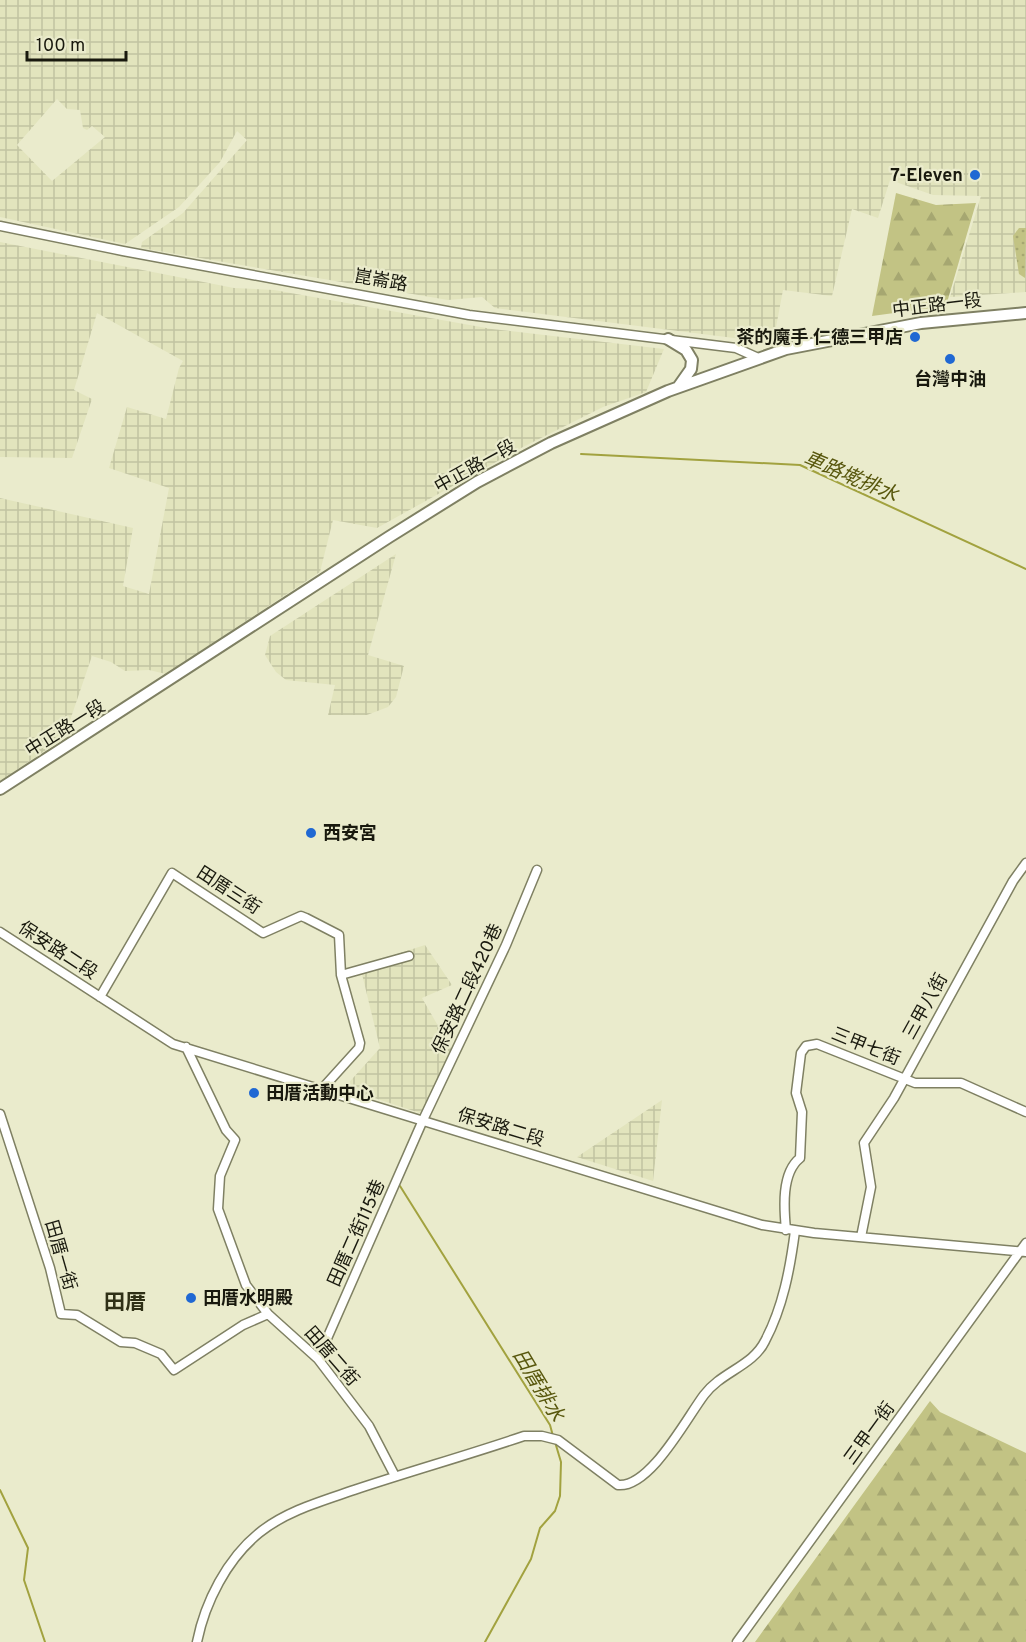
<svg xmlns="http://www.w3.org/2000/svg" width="1026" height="1642" font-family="Overpass,'Noto Sans TC',sans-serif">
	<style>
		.industrial { fill: url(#industrial-grid); fill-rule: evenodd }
		.grass { fill: url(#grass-dots) }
		.forest { fill: url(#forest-firs) }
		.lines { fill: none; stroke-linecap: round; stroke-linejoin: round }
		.stream { stroke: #a2a23f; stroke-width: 2 }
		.minor-casing { stroke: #7f8063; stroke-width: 11 }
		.major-casing { stroke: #7f8063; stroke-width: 14 }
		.minor { stroke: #fff; stroke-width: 8 }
		.major { stroke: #fff; stroke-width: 10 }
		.poi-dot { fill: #2068d3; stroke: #eaebcc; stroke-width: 2 }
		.labels { text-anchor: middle; stroke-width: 4.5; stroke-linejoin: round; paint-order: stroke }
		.poi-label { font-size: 18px; font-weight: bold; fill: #19190e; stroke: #eaebcc; text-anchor: start }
		.street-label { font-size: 18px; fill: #19190e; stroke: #eaebcc }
		.water-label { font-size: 20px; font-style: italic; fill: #58570d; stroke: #eaebcc }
		.quarter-label { font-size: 21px; font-weight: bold; fill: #2f3016; stroke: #eaebcc }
	</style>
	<defs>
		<pattern id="industrial-grid" width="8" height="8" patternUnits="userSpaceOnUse" patternTransform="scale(1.5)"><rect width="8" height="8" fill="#e2e4bd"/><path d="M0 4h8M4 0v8" fill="none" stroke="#c1c3a1"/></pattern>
		<pattern id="grass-dots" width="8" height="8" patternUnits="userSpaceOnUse" patternTransform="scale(1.5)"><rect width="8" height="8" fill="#c2c384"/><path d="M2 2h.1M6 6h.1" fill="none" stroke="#a6a771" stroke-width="1.8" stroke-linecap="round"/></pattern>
		<pattern id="forest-firs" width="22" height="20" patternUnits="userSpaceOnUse" patternTransform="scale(1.5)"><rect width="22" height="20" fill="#c2c384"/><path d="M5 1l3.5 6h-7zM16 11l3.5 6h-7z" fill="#a6a771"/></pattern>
	</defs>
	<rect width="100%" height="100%" fill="#eaebcc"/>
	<path class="industrial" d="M0,0h1026v292l-76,5 31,-101 -48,-1 -43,-15 -12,38 -26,-9 -20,87 -49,-6 -10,53 -278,-35 -13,-11 -34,3 -307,-52 1,-6 41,-29 64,-73 -10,-9 -17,31 -41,45 -54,37 -125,-27zM57,99l10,10 13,1 3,18 4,2 5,-4 13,11 -53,44 -35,-36z
		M0,242l234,46 40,2 218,39 172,20 -18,43 -43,15 -80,40 -146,81 -44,-8 -13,52 -154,102 -17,-4 -24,1 -14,-9 -19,-6 -28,82 -64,43v-283l133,30 -10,58 26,8 20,-106 -60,-20 18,-61 39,12 13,-51 4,-7 -86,-48 -23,77 18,9 -20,59 -72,-1z
		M396,554l-28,101 36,11 -8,31 -8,10 -21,8h-39l7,-30 -49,-5 -10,-8 -11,-17 5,-19z
		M425,945l27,40 -30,13 34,59 -30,58 -82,-27 36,-40 -20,-82z
		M662,1100l-9,81 -76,-24z"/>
	<path class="grass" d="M1019,228h7l-1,50 -6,-4 -6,-38z"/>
	<path class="forest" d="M896,193l40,12 40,-2 -30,103 -74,10z
		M930,1401l10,11 86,41v189h-271z"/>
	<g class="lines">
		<path class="stream" d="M581,454l219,11 226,104
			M400,1186l150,239 3,11
			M0,1490l28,58 -4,32 21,62
			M485,1642l46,-83 9,-31 15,-17 5,-15 1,-34 -6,-20"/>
		<g class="minor-casing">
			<path id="minor" d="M0,226l123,25 346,64 267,33 20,9
				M0,932l173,112 589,181 52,8 212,19
				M341,975l68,-19
				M100,997l72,-124 91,60 38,-17 5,2 33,17 2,40 19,68 -1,5 -38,42
				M186,1047l40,83 9,10 -15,36 -2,33 28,76 22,29 50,45 51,67 26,50
				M0,1114l50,154 11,46 16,1 44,27 14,1 26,11 13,16 69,-45 25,-11
				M786,1230c-2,-21 -5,-57 14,-72l2,-46 -6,-19 5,-40 5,-7 11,-2 98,39h46l65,29
				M861,1237l10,-50 -7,-44 30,-45 119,-217 13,-18
				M318,1359l105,-239 83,-175 31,-75
				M197,1642c8,-40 30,-83 62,-109 27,-22 63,-32 95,-43 57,-19 114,-35 170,-54h18l16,4 60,45c32,3 68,-66 86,-90 17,-23 49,-29 61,-54 18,-34 25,-72 30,-110
				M737,1642l289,-399"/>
		</g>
		<g class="major-casing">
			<path id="major" d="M668,339l18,11 6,10 -1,9 -12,17
				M0,789l389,-252 88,-55 74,-39 117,-52 118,-42 135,-26 105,-10"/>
		</g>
		<use href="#minor" class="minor"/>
		<use href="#major" class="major"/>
	</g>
	<g class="poi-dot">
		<circle cx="975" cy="175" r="6"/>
		<circle cx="915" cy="337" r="6"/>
		<circle cx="950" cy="359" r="6"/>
		<circle cx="311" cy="833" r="6"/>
		<circle cx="254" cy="1093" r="6"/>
		<circle cx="191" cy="1298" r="6"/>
	</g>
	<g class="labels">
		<g class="poi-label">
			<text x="963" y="181" text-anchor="end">7-Eleven</text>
			<text x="903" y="343" text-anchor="end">茶的魔手 仁德三甲店</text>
			<text x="950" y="385" text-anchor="middle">台灣中油</text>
			<text x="323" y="839">西安宮</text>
			<text x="266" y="1099">田厝活動中心</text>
			<text x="203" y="1304">田厝水明殿</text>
		</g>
		<g class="street-label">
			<text transform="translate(381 280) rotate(10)" y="6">崑崙路</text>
			<text transform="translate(937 305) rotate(-7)" y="6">中正路一段</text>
			<text transform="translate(475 466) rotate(-29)" y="6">中正路一段</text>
			<text transform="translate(65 728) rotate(-32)" y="6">中正路一段</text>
			<text transform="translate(229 890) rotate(33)" y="6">田厝三街</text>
			<text transform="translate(58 950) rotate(33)" y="6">保安路二段</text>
			<text transform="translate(467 989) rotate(-65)" y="6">保安路二段420巷</text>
			<text transform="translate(925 1006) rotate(-61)" y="6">三甲八街</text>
			<text transform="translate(866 1046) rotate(22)" y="6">三甲七街</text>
			<text transform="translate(501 1127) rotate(17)" y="6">保安路二段</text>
			<text transform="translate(356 1233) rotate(-66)" y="6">田厝二街115巷</text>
			<text transform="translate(61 1255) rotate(74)" y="6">田厝一街</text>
			<text transform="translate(332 1356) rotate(49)" y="6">田厝二街</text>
			<text transform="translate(869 1433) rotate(-54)" y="6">三甲一街</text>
		</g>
		<g class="water-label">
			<text transform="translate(851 476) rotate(23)" y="7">車路墘排水</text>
			<text transform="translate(539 1385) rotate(59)" y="7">田厝排水</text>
		</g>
		<g class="quarter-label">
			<text x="125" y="1309">田厝</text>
		</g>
	</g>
	<path d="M27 51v9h99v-9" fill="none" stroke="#19190e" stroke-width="3"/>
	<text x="36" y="51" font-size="18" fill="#19190e" stroke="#eaebcc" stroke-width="4.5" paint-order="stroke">100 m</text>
</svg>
